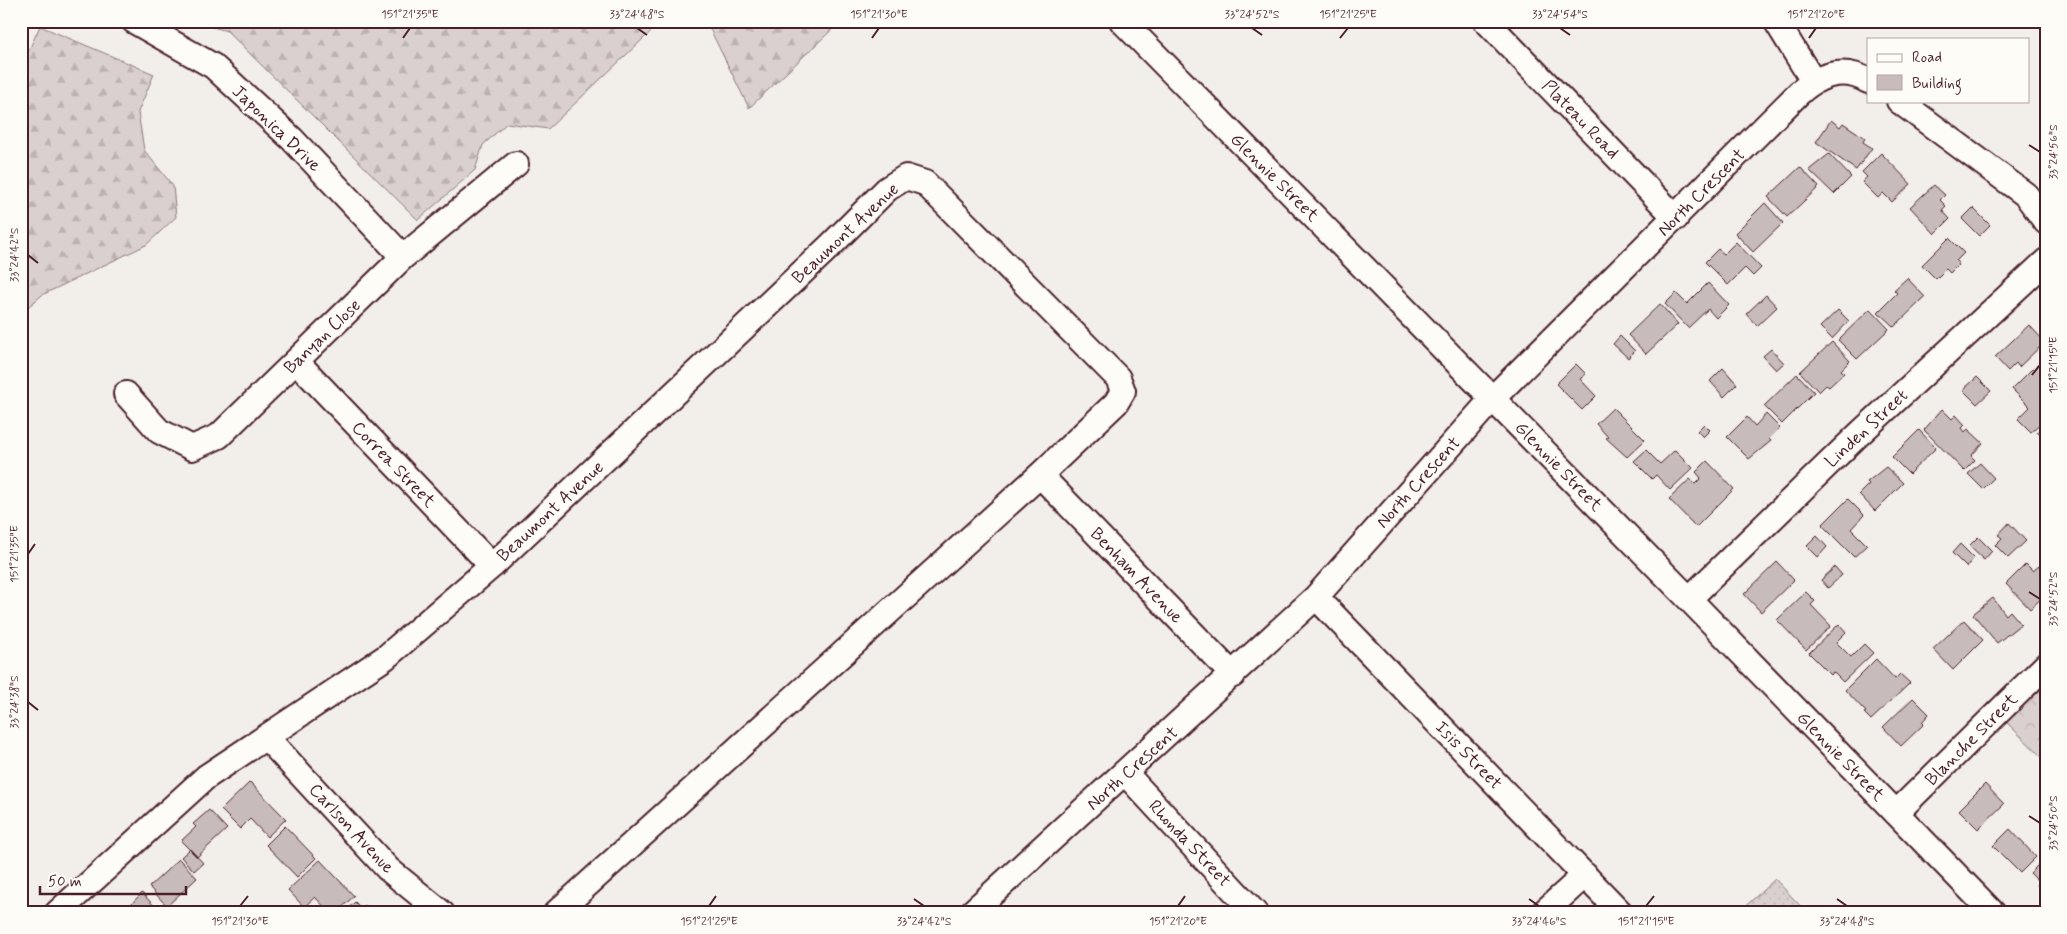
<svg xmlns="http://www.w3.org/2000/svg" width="2067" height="934" font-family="Mynerve,sans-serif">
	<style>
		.grass { fill: url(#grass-dots); stroke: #92787d }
		.forest { fill: url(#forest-firs); stroke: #92787d }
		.park { fill: url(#park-crowns); stroke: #92787d }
		.building { fill: #c8bbbb; stroke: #4a1f2b }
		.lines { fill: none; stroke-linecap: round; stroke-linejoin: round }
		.minor-casing { stroke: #4a1f2b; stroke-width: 28 }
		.minor { stroke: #fdfcf7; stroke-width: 24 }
		.ticks { fill: none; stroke: #4a1f2b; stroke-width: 2 }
		.labels { text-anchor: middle; stroke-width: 4; stroke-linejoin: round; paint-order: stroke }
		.street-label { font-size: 18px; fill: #4a1f2b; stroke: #fdfcf7 }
		.neatline { fill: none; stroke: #4a1f2b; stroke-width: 2 }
		.ticks-label { font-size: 12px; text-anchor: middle; fill: #4a1f2b }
	</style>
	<defs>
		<pattern id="grass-dots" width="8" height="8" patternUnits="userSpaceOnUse" patternTransform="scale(1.25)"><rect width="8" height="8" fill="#d9d0cf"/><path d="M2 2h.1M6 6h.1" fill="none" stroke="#bcb2b2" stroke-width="1.8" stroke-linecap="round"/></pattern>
		<pattern id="forest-firs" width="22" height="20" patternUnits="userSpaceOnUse" patternTransform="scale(1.25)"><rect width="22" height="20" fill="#d9d0cf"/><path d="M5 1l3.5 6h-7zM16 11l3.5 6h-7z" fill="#bcb2b2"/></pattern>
		<pattern id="park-crowns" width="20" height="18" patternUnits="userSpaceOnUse" patternTransform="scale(1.25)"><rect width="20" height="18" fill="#d9d0cf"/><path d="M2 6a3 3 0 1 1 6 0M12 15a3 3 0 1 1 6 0" fill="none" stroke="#bcb2b2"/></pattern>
	</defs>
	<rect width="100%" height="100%" fill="#f2efeb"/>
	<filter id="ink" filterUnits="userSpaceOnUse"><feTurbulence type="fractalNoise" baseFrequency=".02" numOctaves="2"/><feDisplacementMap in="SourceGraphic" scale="10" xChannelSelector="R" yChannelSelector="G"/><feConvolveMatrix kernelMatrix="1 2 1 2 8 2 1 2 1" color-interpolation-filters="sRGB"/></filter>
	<g filter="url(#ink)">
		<path class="grass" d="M1775,879l32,34h-69z"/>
		<path class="forest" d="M192,21h470l-114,108 -41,-6 -24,22 -8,25 -57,50 -191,-189z
			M706,21h135l-92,87z
			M40,26l114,48 -16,38 6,38 29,36 3,31 -30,28 -104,50 -21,18v-246z"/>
		<path class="park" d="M2046,681v80l-41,-40z"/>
		<path class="building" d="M1831,120l9,7 3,-4 22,15 -2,4 9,6 -16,22 -40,-28z
			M1881,153l30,31 -19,18 -9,-9 -5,5 -16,-16 5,-5 -5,-5z
			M1829,154l22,23 -17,17 -25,-24z
			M1800,167l19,20 -32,30 -19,-20z
			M1934,185l11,10 -5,5 6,6 -4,4 8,9 -15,15 -25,-27z
			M1765,203l18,20 -30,29 -18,-19z
			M1973,208l17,17 -11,11 -17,-17z
			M1949,238l15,15 -8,8 3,3 -9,9 -4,-4 -10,10 -14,-14z
			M1736,242l25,26 -8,8 -8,-8 -17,17 -23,-23 13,-13 6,5z
			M1907,278l18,19 -31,30 -16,-15 19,-19 -3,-3z
			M1708,283l21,22 -13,13 -8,-9 -20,19 -23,-24 11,-11 11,11z
			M1766,295l11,12 -20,19 -11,-12z
			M1660,304l18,20 -32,30 -18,-19z
			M1870,309l19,20 -32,30 -19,-19z
			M1838,310l11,11 -17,18 -12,-12z
			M2029,325l16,17 -26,25 -3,-4 -8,8 -13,-14z
			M1620,336l15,15 -7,7 -15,-14z
			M1832,342l18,19 -9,9 3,3 -15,14 -3,-2 -7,7 -19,-20z
			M1771,349l13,14 -8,7 -13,-14z
			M2046,355v63l-15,14 -13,-13 12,-12 -18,-18z
			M1576,364l10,10 -6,5 16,17 -14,14 -26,-26z
			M1723,368l14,16 -13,13 -14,-16z
			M1797,374l17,18 -32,32 -18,-18z
			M1977,377l14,14 -14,13 -14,-14z
			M1613,408l32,32 -18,17 -21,-19 2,-1 -12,-13z
			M1942,409l10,10 4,-4 9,10 -3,3 3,4 3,-3 15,14 -12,13 4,4 -11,11 -40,-41z
			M1766,414l14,14 -11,11 2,2 -22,18 -22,-22 20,-20 8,9z
			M2046,422v18l-9,-9z
			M1704,424l6,6 -7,7 -6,-6z
			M1919,430l17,18 -27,26 -17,-17z
			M1646,450l14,14 15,-14 18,18 -23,22 -14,-15 -4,4 -18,-18z
			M1707,461l27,28 -38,38 -27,-28 21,-20 5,5 6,-6 -5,-6z
			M1980,463l14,15 -11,11 -15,-15z
			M1886,467l17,16 -28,28 -16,-17 10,-10 -2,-2z
			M1848,499l16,16 -13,14 16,16 -13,12 -32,-32z
			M2009,523l17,18 -18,17 -13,-13 7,-7 -4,-3z
			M1817,536l10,11 -9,10 -11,-11z
			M1978,537l14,14 -8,9 -15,-14z
			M1960,544l14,14 -8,9 -14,-14z
			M1777,562l17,18 -33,32 -17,-18z
			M2026,564l7,7 6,-5 7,7v21l-16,15 -24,-25z
			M1835,567l7,8 -14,13 -7,-8z
			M1806,592l9,9 -4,4 20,21 -25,24 -29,-30z
			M1993,598l13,17 4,-4 11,13 -24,19 -24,-29z
			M1964,620l19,20 -30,30 -20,-21z
			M1839,624l7,8 -10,10 15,15 13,-13 9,9 -30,29 -10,-10 -2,3 -22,-22z
			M1876,659l19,20 5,-5 10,9 -39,37 -7,-7 2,-1 -21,-22z
			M1913,698l16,16 -7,8 2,2 -23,22 -18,-19z
			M250,782l36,37 -19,18 -17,-18 -10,10 -19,-19z
			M1985,784l19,20 -26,25 -19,-19z
			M209,810l18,19 -30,28 -16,-16 15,-14 -3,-3z
			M285,826l31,32 -19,19 -31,-32z
			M2010,829l26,28 -16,16 -27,-27z
			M190,849l13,14 -9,8 -13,-14z
			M2046,857v37l-9,-9 3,-2 -10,-10z
			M179,859l18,19 -30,28 -18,-19z
			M320,860l34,36 -18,17h-6l-15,-16 -11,10 -16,-17z
			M142,893l19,20h-39z
			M355,902l7,7 3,-4 7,8h-29z"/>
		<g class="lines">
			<g class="minor-casing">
				<path id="minor" d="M134,21l79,45 79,73 111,118
					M1122,21l567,578 304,314
					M1486,21l190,197
					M1776,21l37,60
					M1899,101l127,94 20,27
					M296,361l196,205
					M126,394l33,37 33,17 27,-12 184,-179 113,-93
					M1040,475l193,200
					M1316,597l305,316
					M1689,599l168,-163 189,-175
					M266,737l122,132 54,44
					M1126,774l129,139
					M1896,813l150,-148
					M57,913l149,-136 180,-120 106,-91 338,-320 57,-57 19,-12 19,6 193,195 5,13 -7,12 -76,72 -484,438
					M971,913l345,-316 177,-199 306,-305c20,-18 44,-27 69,-12
					M1543,913l42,-38"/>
			</g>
			<use href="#minor" class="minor"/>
		</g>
	</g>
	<path class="ticks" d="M637,28l10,7M1252,28l10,7M1560,28l10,7M403,38l7,-10M872,38l7,-10M1340,38l8,-10M1809,38l7,-10M2029,145l11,7M28,255l10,8M2032,375l8,-10M28,554l7,-10M2029,592l11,7M28,702l10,8M2029,816l11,7M914,899l10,7M1529,899l10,7M1837,899l10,7M240,906l8,-10M709,906l7,-10M1178,906l7,-10M1646,906l8,-10"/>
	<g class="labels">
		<g class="street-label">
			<text transform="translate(1581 119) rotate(46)" y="6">Plateau Road</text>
			<text transform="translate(277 128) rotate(44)" y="6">Japonica Drive</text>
			<text transform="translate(1275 177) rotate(45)" y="6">Glennie Street</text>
			<text transform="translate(1701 192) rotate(-45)" y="6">North Crescent</text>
			<text transform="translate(845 233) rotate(-43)" y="6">Beaumont Avenue</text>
			<text transform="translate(322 336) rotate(-44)" y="6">Banyan Close</text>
			<text transform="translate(1866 428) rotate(-43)" y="6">Linden Street</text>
			<text transform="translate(394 464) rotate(46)" y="6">Correa Street</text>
			<text transform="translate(1559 466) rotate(46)" y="6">Glennie Street</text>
			<text transform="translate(1418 482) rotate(-48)" y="6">North Crescent</text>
			<text transform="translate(550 511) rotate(-43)" y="6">Beaumont Avenue</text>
			<text transform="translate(1137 575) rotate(46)" y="6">Benham Avenue</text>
			<text transform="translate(1971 739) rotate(-45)" y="6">Blanche Street</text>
			<text transform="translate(1469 755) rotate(46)" y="6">Isis Street</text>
			<text transform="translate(1841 756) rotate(46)" y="6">Glennie Street</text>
			<text transform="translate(1132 768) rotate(-42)" y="6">North Crescent</text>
			<text transform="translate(352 828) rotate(47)" y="6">Carlson Avenue</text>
			<text transform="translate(1190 843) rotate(47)" y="6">Rhonda Street</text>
		</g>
	</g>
	<rect width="2067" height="934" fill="none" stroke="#fdfcf7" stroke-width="55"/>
	<rect x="1867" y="38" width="162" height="65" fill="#fdfcf7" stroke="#b5a4a5"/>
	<rect x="1877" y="54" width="25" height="8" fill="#fdfcf7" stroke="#b5a4a5"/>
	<text x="1912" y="62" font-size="15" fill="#4a1f2b">Road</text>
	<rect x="1877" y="75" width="25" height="15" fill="#c8bbbb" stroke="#b5a4a5"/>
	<text x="1912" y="88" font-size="15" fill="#4a1f2b">Building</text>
	<path d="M40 886v8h146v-8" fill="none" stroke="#4a1f2b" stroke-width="2.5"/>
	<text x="48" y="886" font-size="15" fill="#4a1f2b" stroke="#fdfcf7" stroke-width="4" paint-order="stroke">50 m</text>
	<rect x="28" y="28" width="2012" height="878" class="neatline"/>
	<g class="ticks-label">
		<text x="410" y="18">151°21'35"E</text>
		<text x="637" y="18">33°24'48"S</text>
		<text x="879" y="18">151°21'30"E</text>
		<text x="1252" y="18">33°24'52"S</text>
		<text x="1348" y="18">151°21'25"E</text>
		<text x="1560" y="18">33°24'54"S</text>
		<text x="1816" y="18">151°21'20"E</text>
		<text transform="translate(2053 152) rotate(-90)" y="4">33°24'56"S</text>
		<text transform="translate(14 255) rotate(-90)" y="4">33°24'42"S</text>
		<text transform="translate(2053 365) rotate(-90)" y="4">151°21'15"E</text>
		<text transform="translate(14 554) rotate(-90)" y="4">151°21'35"E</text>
		<text transform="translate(2053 599) rotate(-90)" y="4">33°24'52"S</text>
		<text transform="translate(14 702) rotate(-90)" y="4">33°24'38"S</text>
		<text transform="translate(2053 823) rotate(-90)" y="4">33°24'50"S</text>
		<text x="240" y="925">151°21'30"E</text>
		<text x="709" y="925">151°21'25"E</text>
		<text x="924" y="925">33°24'42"S</text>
		<text x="1178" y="925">151°21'20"E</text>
		<text x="1539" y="925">33°24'46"S</text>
		<text x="1646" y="925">151°21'15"E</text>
		<text x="1847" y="925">33°24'48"S</text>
	</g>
</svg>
